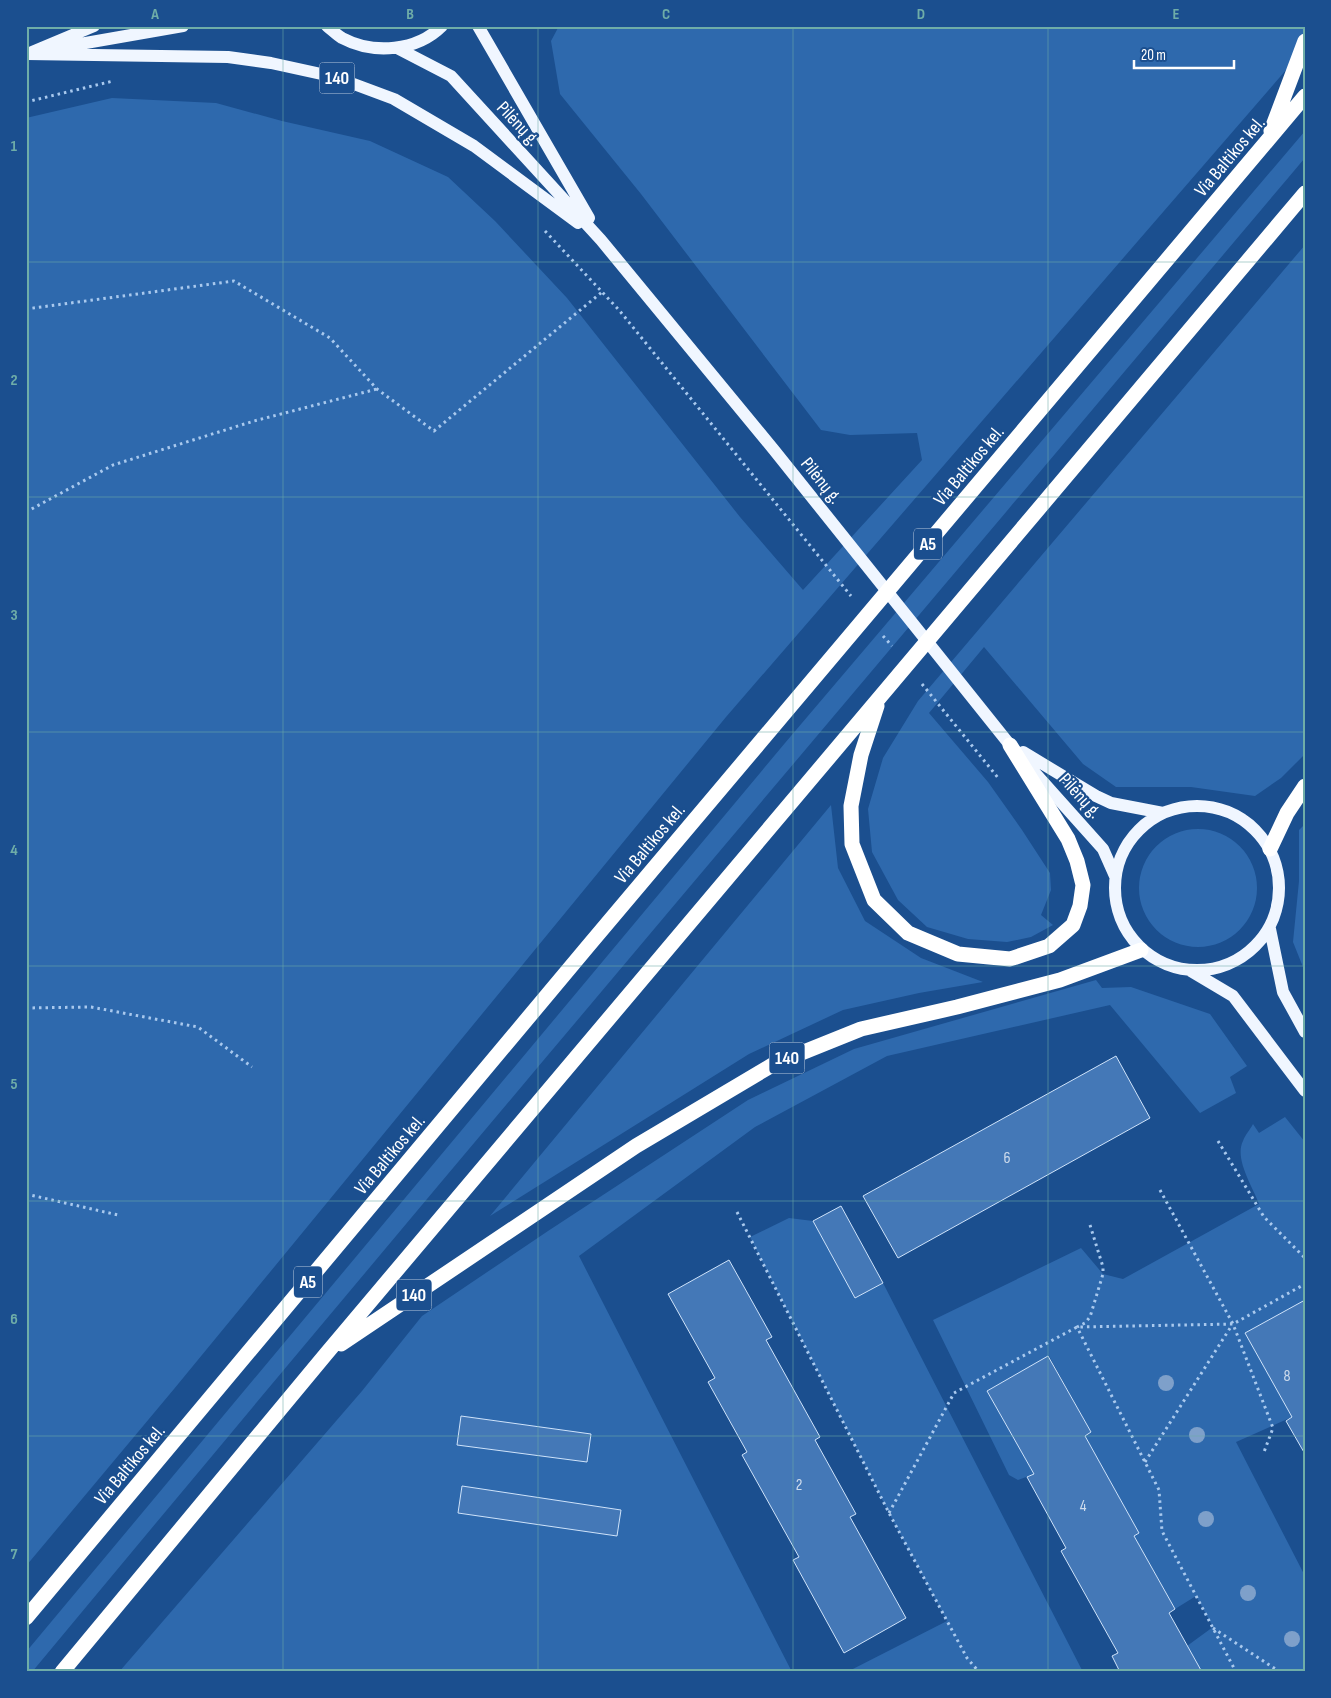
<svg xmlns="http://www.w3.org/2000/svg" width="1331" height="1698" font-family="'Sofia Sans Condensed',sans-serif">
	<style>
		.green { fill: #2e69ad }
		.building { fill: #4478b7; stroke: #cfe3fa }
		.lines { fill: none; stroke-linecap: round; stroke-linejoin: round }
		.path { stroke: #a9c9ee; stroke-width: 3; stroke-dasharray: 2.5 4; stroke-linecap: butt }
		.major { stroke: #f0f6ff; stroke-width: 12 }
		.highway { stroke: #fff; stroke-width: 15 }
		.tree { fill: #7ea0ca }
		.grid { fill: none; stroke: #6fada8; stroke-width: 1; stroke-opacity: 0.55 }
		.labels { text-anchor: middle; stroke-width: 4.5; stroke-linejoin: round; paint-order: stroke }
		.number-label { font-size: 16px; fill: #d0dded }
		.shield { fill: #1b4f8f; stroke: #bbcadd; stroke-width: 1 }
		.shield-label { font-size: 18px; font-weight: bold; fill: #fff }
		.street-label { font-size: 19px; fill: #fff; stroke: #1b4f8f }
		.neatline { fill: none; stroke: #6fada8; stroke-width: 2 }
		.grid-label { font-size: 16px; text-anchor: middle; font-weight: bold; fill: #6fada8 }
	</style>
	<rect width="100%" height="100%" fill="#1b4f8f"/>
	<path class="green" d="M559,26h746v22l-579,669 -552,672 -148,177v-1448l86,-20 104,5 66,18 88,20 78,36 47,44 72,77 173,219 63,73 119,-130 -5,-27 -67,2 -29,-5 -180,-236 -81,-100 -9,-53z
		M1305,131l-1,28c-425,504 -851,1006 -1272,1513h-6v-20l759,-909z
		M1305,245v509l-24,24 -26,18 -64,-9h-75l-33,-23 -99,-117 -55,66 59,69 34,48 28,43 1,17 -10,25 12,10 -22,12 -24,5 -39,-3 -41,-12 -29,-27 -26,-48 -4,-43 15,-51 35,-57z
		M831,805l7,63 27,53 56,37 62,24 -64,11 -76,17 -94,44 -259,162z
		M1305,824v148l-12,-30 6,-61v-51z
		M1139 888a59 59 0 1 1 118 0a59 59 0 1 1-118 0Z
		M1096,980l6,8 29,-1 79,27 37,52 -17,11 6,16 -36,20 -90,-108 -223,51 -132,71 -176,129 213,416h-673l243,-281 60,-75 126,-85 200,-131 106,-51z
		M1285,1117l20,25v158l-13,117 -56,25 69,134v96h-103l-15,-26 26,-19 -17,-31 -21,13 -41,-73 5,-3 -54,-97 6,-4 -42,-76 -62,35 47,83 -16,6 -9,-5 -76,-155 148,-72 22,26 20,5 136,-75c-6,-17 -25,-45 -16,-63 2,-6 7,-11 10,-17l6,9z
		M789,1218l24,3 42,76 28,-14 200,389h-236l100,-51 -58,-108 -139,-276z"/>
	<path class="building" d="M1116,1056l34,62 -252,140 -35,-62z
		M841,1206l42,77 -28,15 -42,-77z
		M729,1260l43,77 -6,3 54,97 -5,3 41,74 -6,3 56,101 -62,35 -51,-93 6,-3 -57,-102 5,-3 -39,-70 7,-4 -47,-84z
		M1305,1300v154l-19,-33 6,-4 -47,-84z
		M1048,1356l43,76 -6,4 54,97 -5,3 41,73 -6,4 33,59h-82l-8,-16 6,-3 -57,-102 5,-3 -39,-71 7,-3 -47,-83z
		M461,1416l130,18 -4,28 -130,-17z
		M462,1486l159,24 -4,26 -159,-23z"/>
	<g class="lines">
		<path class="path" d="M26,102l87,-21
			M545,231l74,79 232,286
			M26,309l208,-28 96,57 47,51 57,42 168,-139
			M26,512l87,-47 141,-44 123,-32
			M883,636l9,10
			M922,684l77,95
			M26,1008l65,-1 107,20 54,40
			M1218,1141l46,76 41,41
			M1160,1190l73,134 40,104 -9,24
			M26,1194l92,21
			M737,1212l152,301 78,145 12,14
			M1090,1225l13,42v7l-13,43 -5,6 -8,4 82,163 3,41 74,141
			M1145,1462l87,-137
			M889,1513l65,-120 123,-66 156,-3 72,-40
			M1213,1628l67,44"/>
		<path class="major" d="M327,26c5,4 10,9 15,12 32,17 75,13 100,-12
			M478,26l111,192
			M57,48l126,-22
			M397,48l54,28 150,164 173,210 236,295 93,104 12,27
			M32,52l62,-26
			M27,54l201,3 43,6 64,14 59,22 80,47 104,77
			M1023,752l73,44 15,7 52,10
			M1115 888a82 82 0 1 1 164 0a82 82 0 1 1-164 0Z
			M1270,929l13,63 22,40
			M1191,971l42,25 72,95"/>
		<path class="highway" d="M1271,131l34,-90
			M877,706l-16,49 -10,51 1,38 22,56 34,33 50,21 52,5 39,-13 24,-21 7,-19 3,-21 -6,-24 -9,-22 -58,-94
			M1270,849l17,-36 18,-27
			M341,1344l295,-198 138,-82 87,-35 96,-22 103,-27 81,-30
			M26,1618l563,-673 716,-849
			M62,1672l264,-318 979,-1161"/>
	</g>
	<g class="tree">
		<circle cx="1166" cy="1383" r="8"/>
		<circle cx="1197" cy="1435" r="8"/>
		<circle cx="1206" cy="1519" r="8"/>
		<circle cx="1248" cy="1593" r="8"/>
		<circle cx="1292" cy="1639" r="8"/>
	</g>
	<path class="grid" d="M283,26v1646M538,26v1646M793,26v1646M1048,26v1646M26,262h1279M26,497h1279M26,732h1279M26,966h1279M26,1201h1279M26,1436h1279"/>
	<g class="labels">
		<g class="number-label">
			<text x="1007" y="1163">6</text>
			<text x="1287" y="1381">8</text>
			<text x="799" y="1490">2</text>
			<text x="1083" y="1511">4</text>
		</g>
		<g class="shield">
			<rect x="319.5" y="62.5" width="35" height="31" rx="4"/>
			<rect x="914" y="528.5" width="28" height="31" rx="4"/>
			<rect x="769.5" y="1042.5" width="35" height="31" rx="4"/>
			<rect x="294" y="1266.5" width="28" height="31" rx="4"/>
			<rect x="396.5" y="1279.5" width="35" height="31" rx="4"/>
		</g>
		<g class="shield-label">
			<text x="337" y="84">140</text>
			<text x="928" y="550">A5</text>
			<text x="787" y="1064">140</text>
			<text x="308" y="1288">A5</text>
			<text x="414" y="1301">140</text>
		</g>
		<g class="street-label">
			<text transform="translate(519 123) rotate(47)" y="7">Pilėnų g.</text>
			<text transform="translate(1229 156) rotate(-50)" y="7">Via Baltikos kel.</text>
			<text transform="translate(968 465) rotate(-50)" y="7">Via Baltikos kel.</text>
			<text transform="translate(822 480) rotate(51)" y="7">Pilėnų g.</text>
			<text transform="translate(1081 795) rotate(48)" y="7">Pilėnų g.</text>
			<text transform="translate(649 843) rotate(-50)" y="7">Via Baltikos kel.</text>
			<text transform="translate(389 1154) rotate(-50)" y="7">Via Baltikos kel.</text>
			<text transform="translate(129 1464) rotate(-50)" y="7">Via Baltikos kel.</text>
		</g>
	</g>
	<rect width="1331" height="1698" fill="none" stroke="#1b4f8f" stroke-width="55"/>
	<path d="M1134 60v8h100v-8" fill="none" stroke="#ffffff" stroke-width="2.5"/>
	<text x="1141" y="60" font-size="15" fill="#ffffff" stroke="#1b4f8f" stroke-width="4" paint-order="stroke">20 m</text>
	<rect x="28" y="28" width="1276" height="1642" class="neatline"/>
	<g class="grid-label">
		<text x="155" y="19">A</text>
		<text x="410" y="19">B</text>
		<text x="666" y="19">C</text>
		<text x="921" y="19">D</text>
		<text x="1176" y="19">E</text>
		<text x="14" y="151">1</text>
		<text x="14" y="385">2</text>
		<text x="14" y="620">3</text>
		<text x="14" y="855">4</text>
		<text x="14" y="1089">5</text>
		<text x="14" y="1324">6</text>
		<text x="14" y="1559">7</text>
	</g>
</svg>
